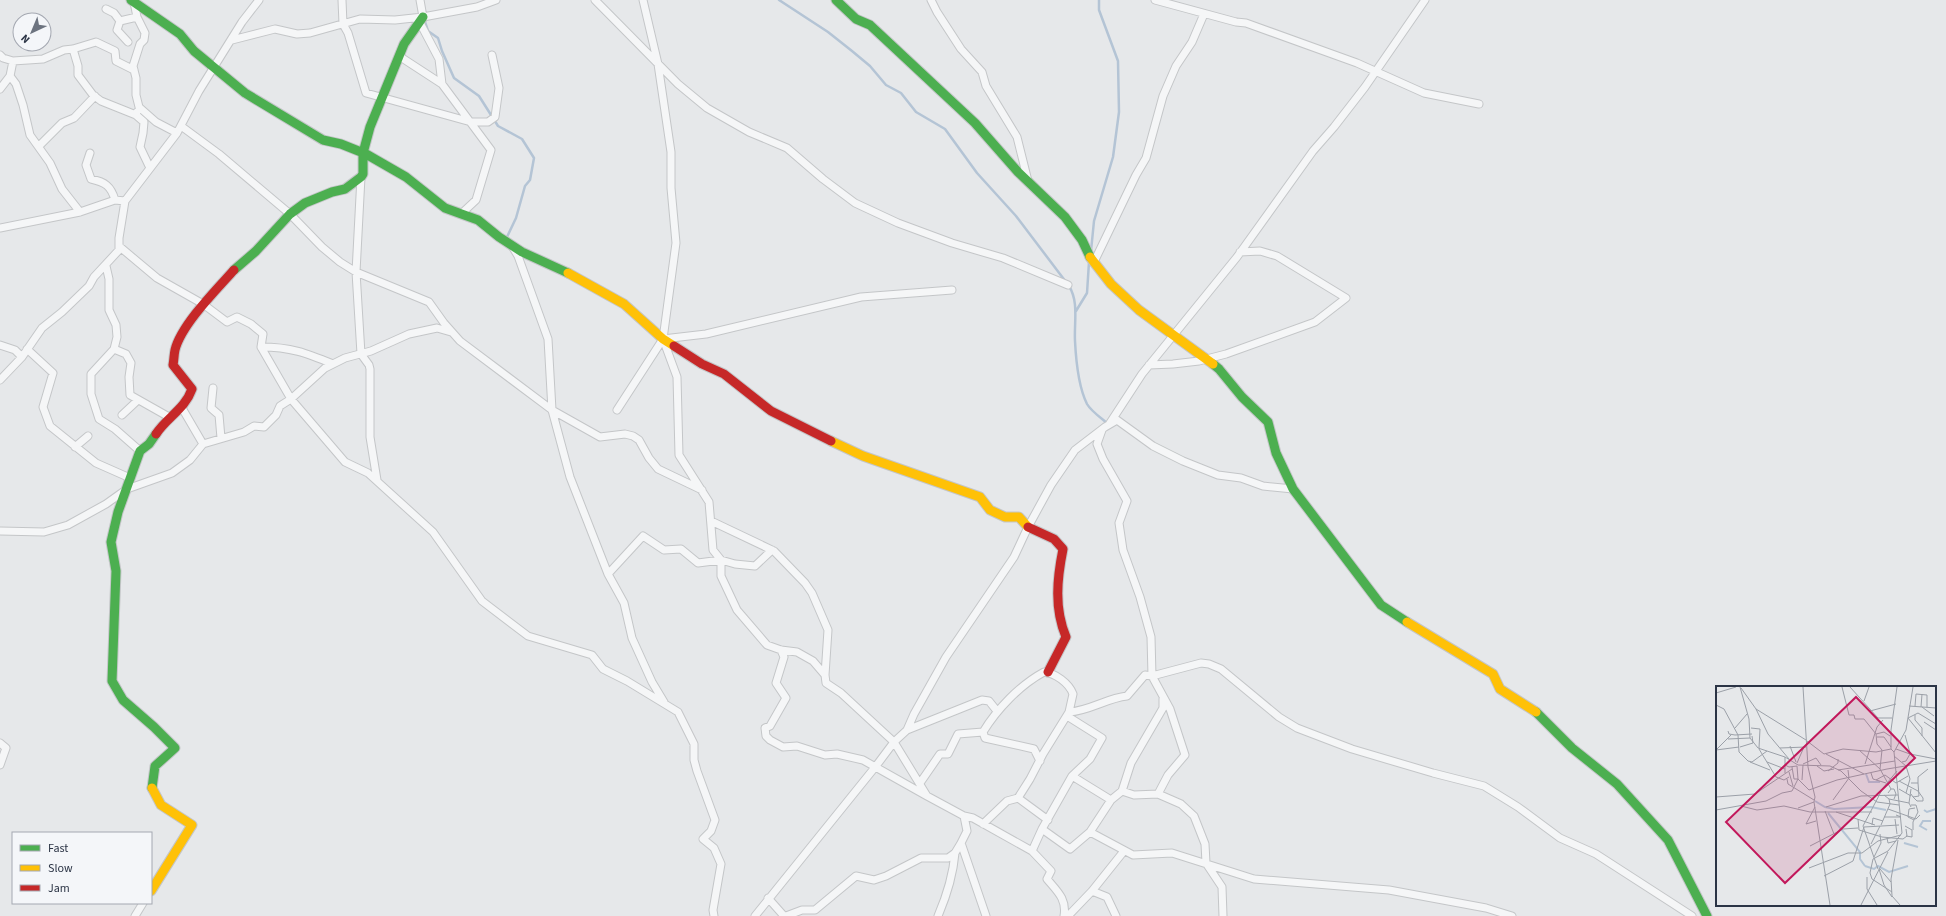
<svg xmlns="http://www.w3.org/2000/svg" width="1946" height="916" font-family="'Source Sans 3',sans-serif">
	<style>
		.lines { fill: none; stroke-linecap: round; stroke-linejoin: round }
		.stream { stroke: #b4c4d5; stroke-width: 2.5 }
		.street-casing { stroke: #c4c6c8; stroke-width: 9 }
		.fast-casing { stroke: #c4c6c8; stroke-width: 11 }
		.slow-casing { stroke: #c4c6c8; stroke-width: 11 }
		.jam-casing { stroke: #c4c6c8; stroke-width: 11 }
		.street { stroke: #f5f6f7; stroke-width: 7 }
		.fast { stroke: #4caf50; stroke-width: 9 }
		.slow { stroke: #ffc107; stroke-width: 9 }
		.jam { stroke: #c62828; stroke-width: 9 }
		.inset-river { fill: none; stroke: #b4c4d5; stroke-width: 2 }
		.inset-road { fill: none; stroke: #9ba0a8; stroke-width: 1 }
		.view { fill: #c2185b; fill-opacity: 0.15; stroke: #c2185b; stroke-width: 2 }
		.inset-edge { fill: none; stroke: #2b3445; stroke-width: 2 }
	</style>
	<rect width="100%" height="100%" fill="#e6e8ea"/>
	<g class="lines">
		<path class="stream" d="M779,0l49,32 24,19 18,15 16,19 15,8 15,19 29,17 32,44 39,43 50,66
			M424,19l4,12 10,7 4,13 12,27 25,18 19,30 24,13 12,19 -4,22 -5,6 -9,32 -10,21
			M1091,251l3,-30 19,-64 6,-45 -1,-51 -19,-51v-10
			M1069,286c10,16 5,36 6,55 1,20 3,45 12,63 4,7 14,14 20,19
			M1076,311l11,-18 2,-31"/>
		<g class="street-casing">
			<path id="street" d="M342,0l1,24 5,9 18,60 105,29h17l7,-5 4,-29 -7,-33
				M420,0l3,17
				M595,0l83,84 29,24 42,24 38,16 36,31 32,24 43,20 54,20 51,15 65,27
				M643,0l15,64 13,88v36l5,55 -13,96 14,38 2,78 30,47 4,48 8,10v16l16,34 30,35 14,5 16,2 16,9 12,14 1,8 15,10 53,49 33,54 37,20 3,15 -6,12 25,73
				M931,0l6,12 24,37 21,23 4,14 31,51 11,44
				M1155,0l81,22 10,1 111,40 67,30 55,11
				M134,2l3,15 8,16 -1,7 -4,4 -7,22 3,12v17l3,12 17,15 21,11
				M106,9l8,4 6,8 -3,9 11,12
				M120,21l17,-4
				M419,21l20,38 3,25 49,66 -15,50 -15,14
				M232,40l43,-11 22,5 13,-1 50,-14 35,1 28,-3 54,-10 19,-7
				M73,49l5,17v9l15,20 8,6 35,14
				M0,55l3,3 10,3 -3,15 6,8 7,21 7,30 20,28 12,26 18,23
				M399,56l43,28
				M13,61l30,-2 21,-9 9,-1 23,-7 19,9 1,10 18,9
				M0,89l10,-13
				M137,112l-1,3 8,7 -1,11 -3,14 10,21
				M181,126l38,28 71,60 32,33 18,15 16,10 73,30 15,21 16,18 92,69 48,27 25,-3 8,2 6,4 10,18 9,11 44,21
				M39,146l23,-23 12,-5 21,-22
				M90,153l-4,12 5,14c14,3 20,7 24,21
				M361,177l-5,95 5,82 8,11 1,4v68l7,43
				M0,228l80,-16 35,-12 10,1 52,-68 22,-42 43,-69 17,-22
				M512,246l6,10 30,83 4,71 18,67 38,97 16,29 8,35 20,44 12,20
				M120,247l37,31 46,26 24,18 10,-5 14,7 12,10 -2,13 30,52 54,63 23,11 65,59 49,69 46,35 64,19 11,14 24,12 51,31 16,32v16l3,11 18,49 -4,11 -8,8 11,9 7,16 -8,46 1,6
				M1094,262l42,-87 10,-17 17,-62 13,-30 16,-24 12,-28
				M106,266l3,13v31l7,15 1,12 -3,12 -23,25v20l8,25 16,10 25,22
				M0,345l15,5 7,7
				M261,347c30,0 45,6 72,17
				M27,349l26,24 -10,34 7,19 46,37 34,15
				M114,349l12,5 5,9 -2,14 1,18 39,22
				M1149,365l24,-1 26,-3 27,-7 89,-32 31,-24 -69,-42 -17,-5 -20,1
				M0,380l22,-23 20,-29 20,-16 27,-26 5,-9 25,-27v-12l6,-37
				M213,388l-2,20 8,7 2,23
				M182,408l21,36
				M617,410l46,-71 43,-5 155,-37 91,-7
				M122,415l16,-15
				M1110,423l32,-49 95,-117 76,-106 21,-24 31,-40 60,-87
				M1102,430l-5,14 6,15 24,42 -8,22 4,27 17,47 11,40 1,39 18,33 15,46 -17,20 -10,19
				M75,447l13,-11
				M711,521l63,30 31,32 7,10 16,37 -3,45
				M0,531l44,1 24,-7 38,-21 21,-15 45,-16 18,-13 13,-16 41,-12 10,-6 10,1 12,-12 4,-9 11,-7 34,-31 20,-10 26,-7 38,-17 28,-6 14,4
				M608,574l35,-38 21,14 17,-1 17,14 23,-3 14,4 20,2 17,-16
				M781,650l3,7 -8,26 10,15 -16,28 -5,2 1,8 4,4 13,7 14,-1 28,9 12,-1 26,6 64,36
				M907,730l75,-30 7,1 8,10
				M983,732l2,6 49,11 6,12
				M0,743l6,5 -6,17
				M1072,776l39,24
				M920,783l20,-29h8l10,-20 25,-2c14,-23 37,-47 61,-60 11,1 25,11 29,22l-4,18
				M1122,791l12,4 24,-1 23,10 13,12 11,28 1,19 16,24 1,29
				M1018,798l30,22
				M964,816l9,2 59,33 19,20 -4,8c10,12 20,20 17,37
				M983,824l24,-23 11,-3 12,-19 13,-25 26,-42c20,-1 38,-14 58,-16l18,-21 7,1 49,-13 8,1 12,5 58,48 18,11 55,21 81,24 51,13 34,21 42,31 36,16 96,62
				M1042,829l28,20 20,-17 21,-32 11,-9 9,-28 32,-55v-9
				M1090,832l43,23 39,-2 82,26 135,11 97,18 26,8
				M1032,851l10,-22 30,-53 18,-17 12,-21 -35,-22
				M1092,891l15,6 9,19
				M768,898l16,18
				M135,916l8,-13
				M755,916l121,-150 18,-24 13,-12 7,-16 32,-57 68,-100 14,-30 23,-42 24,-35 30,-23 12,-7 36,26 30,15 35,14 23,3 22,8 30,3
				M786,916l16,-6h13l41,-34 18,4 12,-4 35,-18h27l7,-5 6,-10
				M938,916c9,-21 15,-40 17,-63
				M1068,916l24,-25 32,-40"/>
		</g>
		<g class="fast-casing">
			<path id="fast" d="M131,0l49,34 14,17 51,42 78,47 18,4 25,10 40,23 39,31 33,12 21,17 23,15 46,21
				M836,0l20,19 14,6 105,98 43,49 47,45 17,23 8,17
				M234,270l22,-19 34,-37 15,-11 27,-11 13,-3 16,-12 2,-3v-21l7,-26 34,-83 19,-27
				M1213,364l6,5 23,28 26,25 8,31 17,36 88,116 26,17
				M1536,712l36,36 45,36 51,56 39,76
				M152,788l3,-22 20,-18 -21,-21 -31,-27 -11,-19 4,-110 -5,-29 7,-30 22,-61 9,-7 7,-10"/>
		</g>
		<g class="slow-casing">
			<path id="slow" d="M1090,257l21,27 28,26 74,54
				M568,273l56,31 39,35 11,7
				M831,441l32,15 117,41 10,13 15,7h14l9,10
				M1407,622l86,52 7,15 36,23
				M151,891l41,-66 -31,-20 -9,-17"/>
		</g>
		<g class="jam-casing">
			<path id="jam" d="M674,346l28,18 22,10 47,37 60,30
				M156,434c11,-17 29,-25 36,-45l-19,-24c1,-5 1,-11 2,-15 6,-25 42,-61 59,-80
				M1028,527l26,12 9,10c-6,30 -9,59 3,88l-18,35"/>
		</g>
		<use href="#street" class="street"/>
		<use href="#fast" class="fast"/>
		<use href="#slow" class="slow"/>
		<use href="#jam" class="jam"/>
	</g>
	<g transform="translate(1716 686)">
		<rect width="220" height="220" fill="#e6e8ea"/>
		<path class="inset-river" d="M150,88l3,8h11M99,115l10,6 9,2 37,-2 15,3M208,124l3,2 9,-3M112,127l32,39v7l5,7M211,144l-7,-4 3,-5h8M188,157l14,4M149,180l9,3 4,-3 11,6 19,-6"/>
		<path class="inset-road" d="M24,1l9,32 1,19 8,10 27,9 13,8 32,1 11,5 20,20 16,11 22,3M126,1l7,28h5l1,4h9l12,15 1,10 5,6 -2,19 11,20M134,1l28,31h14M25,2l15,21 12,25 21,25M0,7l20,-6M148,15l5,-14M0,19l8,4 14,26M193,20l27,2M199,20l1,-12 11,1v12M205,21l1,-13M206,21l12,9M40,23l50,31M154,25l26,-7M199,29v5l7,8v8M208,36l12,8M220,38l-18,-11 -10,5 28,35M19,42l12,-14M35,42l9,1 -1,19M12,45l1,3 6,1 17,-1M160,48l8,-2 6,4M22,49l1,17 9,9 4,1 15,-11M189,49l5,18M161,51h7l7,10M12,53l22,-1M91,55l17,13 19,-5 33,3 15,-3M74,60l6,16M24,61l13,-4 -1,-7M64,62l26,-1M43,63l17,28 8,3 5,-3M180,63l14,5 26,5M0,64l23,-3M0,64l15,-15M143,64l21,19M178,66l-3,-3v-19l6,-43M110,68l38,20M178,70l12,10 4,13 -4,14M69,71v16M34,76l20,8M51,76l18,7M186,76l4,-1 4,-7M81,77l7,-16M87,78l13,-6 5,7M149,78l12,-37 6,-7M69,79l4,2 8,-1M101,80l7,5 10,-2M76,81l2,12h4M122,84l57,-9M112,85l10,-8v-4M73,86l4,14M155,87l2,6 13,4M71,93l1,5 26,16M82,93l11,11 28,-10 50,-11 49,-8M86,94l1,-15M160,94l9,-5 11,8 12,-7M183,95l19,10 5,7v3h-6l-4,-4M195,97h7v-6l10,-8M183,103l12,7M172,107l3,-4h3l2,5 -2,5M195,108l2,3 6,-1 -1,-13M168,109l5,4 20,4 2,4M0,111l39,-3 37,-25M117,114l16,-22 -1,-8M98,116l16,103M193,117l2,-14M195,119h5l2,7 -5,10v8M25,120l16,4 27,-4 26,6h62M99,121l-9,17 10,-3M110,121l35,-11 37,-1M82,122l16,-6 1,-5 -7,-30 -5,-80M172,123l28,10 4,-4M0,124l50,-9 16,-8 10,-2 6,-12 -1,-13M109,125l9,23M120,126l39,13M168,131h17l-5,-2M142,133l1,11 23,7 21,2 4,-3 -1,-7M179,133l2,15M198,134l-6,-3 1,-8 6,-1M156,139l1,-7 10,3M165,139l9,-21 -1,-5M189,140l7,4v7l-6,-1M171,152l1,5 8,-2M182,154l-7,39 1,17 8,9M155,158l9,-18M94,160l33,-17 15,-1M158,171l7,-14 -1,-9M93,182l39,-15h14l16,-12 23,-6M162,183l-15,-43 20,-38 14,-17M163,183l5,16 8,12M164,183l11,13M108,190l29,-15 11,-34 35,-2M151,191v12l10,16M176,206l-20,-13 -2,-6 3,-14 15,-8 14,-18 -8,-81 12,-22 7,-43M145,219l27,-53"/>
		<path class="view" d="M140,11l59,61 -130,125 -59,-61z"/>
		<rect width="220" height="220" class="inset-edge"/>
	</g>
	<rect x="12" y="832" width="140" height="72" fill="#f4f6f9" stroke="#a4a8b1"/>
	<rect x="20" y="845" width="20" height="6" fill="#4caf50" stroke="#a4a8b1"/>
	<text x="48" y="852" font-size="12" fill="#2b3445">Fast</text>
	<rect x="20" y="865" width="20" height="6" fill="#ffc107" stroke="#a4a8b1"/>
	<text x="48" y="872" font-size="12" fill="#2b3445">Slow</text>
	<rect x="20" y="885" width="20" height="6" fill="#c62828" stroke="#a4a8b1"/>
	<text x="48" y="892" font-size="12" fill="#2b3445">Jam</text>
	<g transform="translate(32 32) rotate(224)"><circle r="19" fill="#f4f6f9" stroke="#a4a8b1"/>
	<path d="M0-3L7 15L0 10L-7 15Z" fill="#6c737f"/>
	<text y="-6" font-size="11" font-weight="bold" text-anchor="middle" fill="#2b3445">N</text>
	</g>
</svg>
